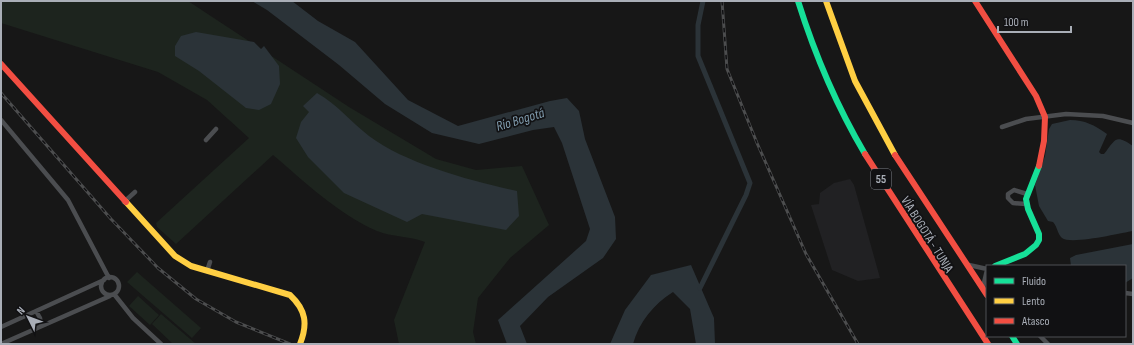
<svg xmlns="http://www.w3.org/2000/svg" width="1134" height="345" font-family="'Sofia Sans Condensed',sans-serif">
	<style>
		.built { fill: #212123 }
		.green { fill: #1d241e }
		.water { fill: #2b3338 }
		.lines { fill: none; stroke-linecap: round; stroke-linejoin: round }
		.canal { stroke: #2b3338; stroke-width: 5 }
		.street { stroke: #4b4d50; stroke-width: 4.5 }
		.fast { stroke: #16e098; stroke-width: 6 }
		.slow { stroke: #ffcf43; stroke-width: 6 }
		.jam { stroke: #f24e42; stroke-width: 6 }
		.rail-casing { stroke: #4c4d4e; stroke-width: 3 }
		.rail { stroke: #111113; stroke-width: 1.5; stroke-dasharray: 4.5; stroke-linecap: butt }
		.labels { text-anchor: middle; stroke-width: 3.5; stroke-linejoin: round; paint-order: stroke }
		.shield { fill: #111113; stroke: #7b7f86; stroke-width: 1 }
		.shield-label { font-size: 12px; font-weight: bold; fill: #a9aeb7 }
		.street-label { font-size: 13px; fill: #a9aeb7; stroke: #111113 }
		.water-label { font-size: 14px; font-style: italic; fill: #829eb0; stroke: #111113 }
	</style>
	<rect width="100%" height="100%" fill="#171717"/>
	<path class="built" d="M850,179l4,6 26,93 -22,3 -26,-11 -21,-65 8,-1 1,-11 14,-10z"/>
	<path class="green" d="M1,1h187l161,106 87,52 40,11 46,-4 27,59 -39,33 -32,40 -5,34 3,12h-77l-5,-24 31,-78c-16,-6 -33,-5 -48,-11 -39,-17 -72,-49 -104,-76l-97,89 -19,-17 -1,-4 93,-85 -42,-38 -49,-28 -157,-49z
		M137,272l64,56 -9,10 -65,-56z
		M138,296l21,19 -9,10 -21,-19z
		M161,314l35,30 -24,-1 -20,-19z"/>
	<path class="water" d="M252,1h40l26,20 37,21 53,58 50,26 92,-25 17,-3 12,13 6,28 30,78 1,22 -13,19 -55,39 -28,29 7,18h-20l-9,-24 88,-79 4,-12 -28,-86 -8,-16 -21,3 -54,14 -47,-11 -47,-29 -46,-39 -72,-55z
		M196,32l58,10 7,7 3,-3 15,20 1,18 -9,20 -12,6 -13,-2 -47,-37 -24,-15v-10l6,-10z
		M317,93c20,11 34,29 52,43 37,28 103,45 148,55l2,25 -13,14 -84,-16 -15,8 -63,-29 -36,-36 -12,-19 5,-16 8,-10 -6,-6z
		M1070,120c15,0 24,5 37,14l-8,18 2,2h3c11,-14 11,-21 29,-8v85c-12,2 -62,14 -71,7 -4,-3 -5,-12 -9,-16l-5,-1 -9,-15 -4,-21 10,-29 4,-27 3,-5z
		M1133,244v34l-8,5v-17h-54l-1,-8 6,-3z
		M691,265l23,53 1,26h-19l-6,-35 -17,-17c-19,12 -34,30 -40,52h-23l15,-34 26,-35z"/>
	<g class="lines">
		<path class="canal" d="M700,288l46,-93 4,-12 -52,-127v-31l5,-24"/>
		<path class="street" d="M1,120l67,80 41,78
			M1002,127l24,-8 40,-5 37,2 30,7
			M206,140l10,-11
			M124,202l11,-10
			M1026,204l-13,-1 -5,-5v-4l6,-4 13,4
			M969,265l18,4
			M207,271l3,-9
			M101 286a9 9 0 1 1 18 0a9 9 0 1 1-18 0Z
			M983,287l4,-17
			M1125,293l8,1
			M114,294l19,24 28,26
			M36,311l4,7 1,8
			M1,327l103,-47
			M1040,336l8,8
			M1,344l109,-48"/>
		<path class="fast" d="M798,1c17,54 38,104 67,153
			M995,266l30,-12 11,-9 3,-5v-6l-11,-25 -2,-10 13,-33
			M1012,336l5,8"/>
		<path class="slow" d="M826,1l29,80 40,74
			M126,202l49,54 16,10 99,29c16,15 18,29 10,49"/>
		<path class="jam" d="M975,1l61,95 9,21 -1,24 -5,25
			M1,64l125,138
			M865,154l123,190
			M895,155l92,140"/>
		<g class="rail-casing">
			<path id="rail" d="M722,1l5,68 30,74 49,111 52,90
				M1,93l110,126 47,49 38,31 40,23 54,22"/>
		</g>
		<use href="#rail" class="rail"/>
	</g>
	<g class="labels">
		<rect class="shield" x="871" y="169" width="20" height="20" rx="3"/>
		<g class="shield-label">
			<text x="881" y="183">55</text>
		</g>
		<g class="street-label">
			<text transform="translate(928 234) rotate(58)" y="5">VÍA BOGOTÁ - TUNJA</text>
		</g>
		<g class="water-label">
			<text transform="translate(520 119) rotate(-17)" y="5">Río Bogotá</text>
		</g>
	</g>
	<rect width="1134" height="345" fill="none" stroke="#a9aeb7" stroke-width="4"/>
	<rect x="986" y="265" width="140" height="72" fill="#111113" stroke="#4e5055"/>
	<rect x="994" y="278" width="20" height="6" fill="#16e098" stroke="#4e5055"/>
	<text x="1022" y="285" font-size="12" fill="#a9aeb7">Fluido</text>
	<rect x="994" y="298" width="20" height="6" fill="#ffcf43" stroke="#4e5055"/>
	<text x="1022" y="305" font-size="12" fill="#a9aeb7">Lento</text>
	<rect x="994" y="318" width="20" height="6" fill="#f24e42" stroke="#4e5055"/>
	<text x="1022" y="325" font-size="12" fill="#a9aeb7">Atasco</text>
	<g transform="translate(28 317) rotate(312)" stroke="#111113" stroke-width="3" paint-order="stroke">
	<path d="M0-3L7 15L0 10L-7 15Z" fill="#a9aeb7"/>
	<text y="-6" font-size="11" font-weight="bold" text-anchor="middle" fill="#a9aeb7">N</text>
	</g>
	<path d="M998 26v6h73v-6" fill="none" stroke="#a9aeb7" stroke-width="2"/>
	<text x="1004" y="26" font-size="12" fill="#a9aeb7" stroke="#111113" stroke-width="3" paint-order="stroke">100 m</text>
</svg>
